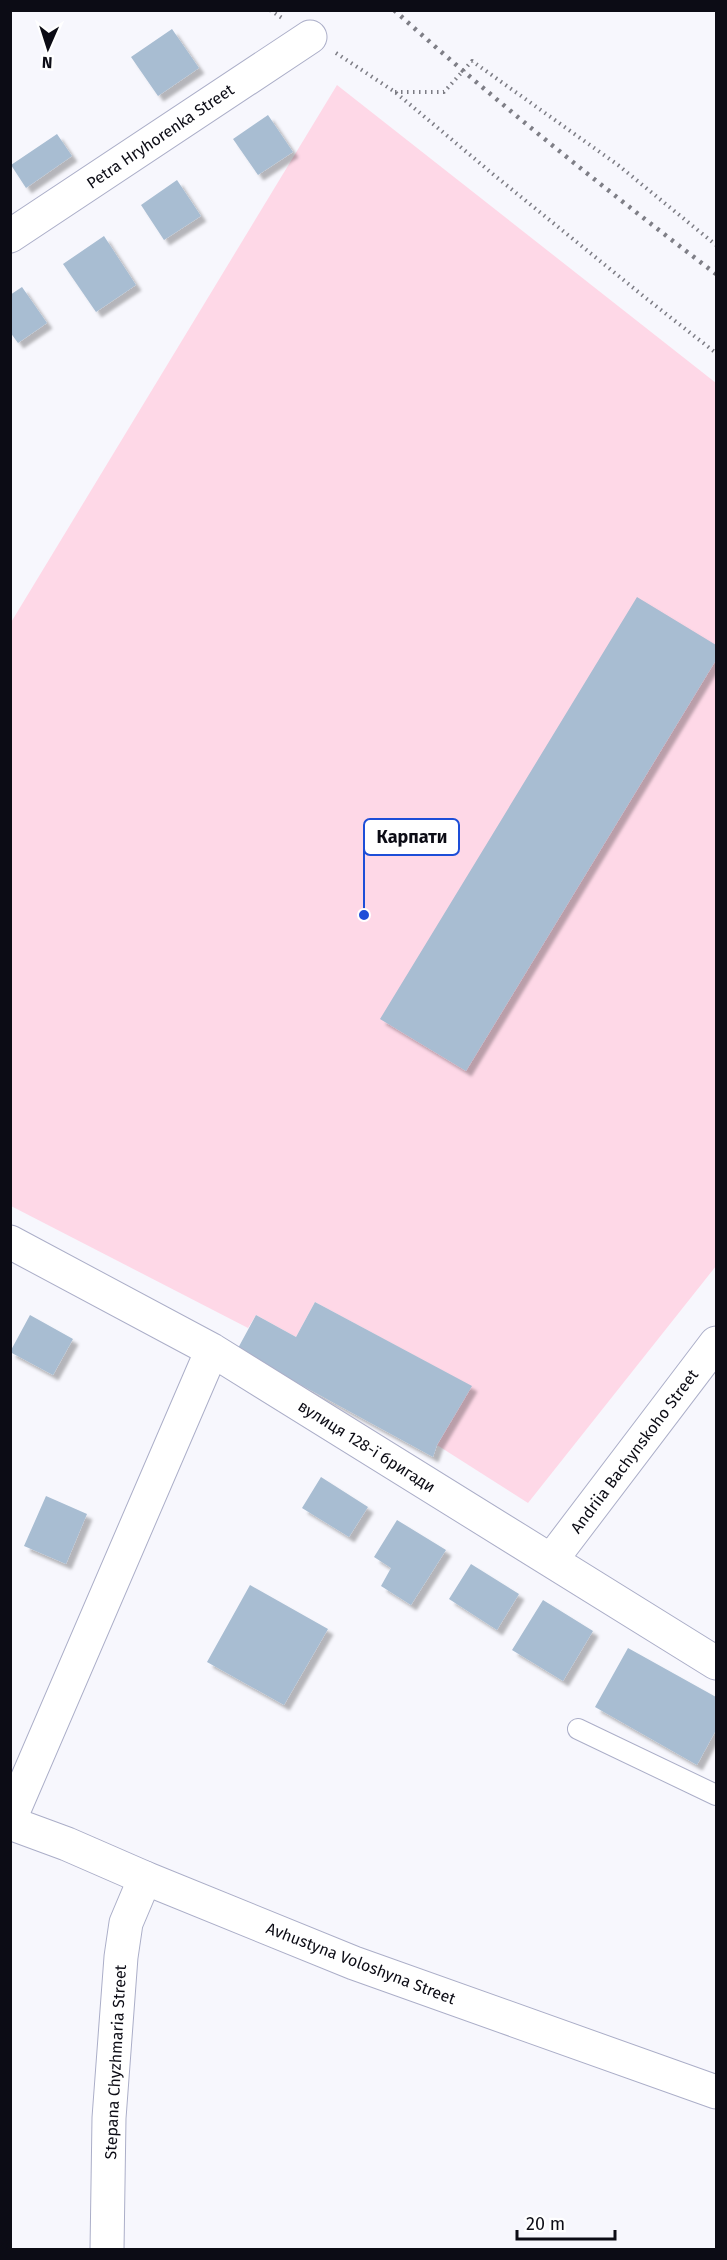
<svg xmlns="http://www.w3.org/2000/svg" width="727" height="2260" font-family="'Fira Sans',sans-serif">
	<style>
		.garden { fill: #fed8e7 }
		.building { fill: #a8bdd2; filter: url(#shadow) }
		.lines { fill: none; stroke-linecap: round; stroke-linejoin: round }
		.lane-casing { stroke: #abaec8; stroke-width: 22 }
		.street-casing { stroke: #abaec8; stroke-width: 35 }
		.secondary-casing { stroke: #abaec8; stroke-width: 35 }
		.path { stroke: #7d7d85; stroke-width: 4; stroke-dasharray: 1.5 4.5; stroke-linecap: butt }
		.lane { stroke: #fff; stroke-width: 20 }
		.street { stroke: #fff; stroke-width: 33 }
		.secondary { stroke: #fff; stroke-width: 33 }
		.rail { stroke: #7e7e86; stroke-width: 4.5; stroke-dasharray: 3 6; stroke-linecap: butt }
		.labels { text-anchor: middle; stroke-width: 6; stroke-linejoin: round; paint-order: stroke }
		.street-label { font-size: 16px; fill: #0c0c15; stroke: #fff }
		.leader { fill: none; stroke: #1d4ed8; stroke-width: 2 }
		.callout-dot { fill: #1d4ed8; stroke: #fff; stroke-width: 2 }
		.callout { fill: #fff; stroke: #1d4ed8; stroke-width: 2 }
		.callout-label { font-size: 18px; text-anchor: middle; font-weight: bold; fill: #0c0c15 }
	</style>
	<defs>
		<filter id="shadow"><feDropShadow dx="5.5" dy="5.5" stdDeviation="1.5" flood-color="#0004"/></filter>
	</defs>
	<rect width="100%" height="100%" fill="#f7f7fd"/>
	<path class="garden" d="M337,85l379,298v883l-188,237 -91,-58 34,-59 -156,-84 -19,35 -40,-22 -8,13 -237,-122 -1,-582z"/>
	<path class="building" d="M172,29l27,39 -41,28 -27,-39z
		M268,115l25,37 -35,23 -25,-36z
		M57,134l15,22 -46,32 -15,-23z
		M177,180l24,36 -37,24 -23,-35z
		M104,236l32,49 -40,27 -33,-48z
		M22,287l25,36 -29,20 -8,-11v-37z
		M637,597l79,48v15l-250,411 -86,-52z
		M315,1302l157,84 -35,59 -4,12 -196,-107 19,-35 40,22z
		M30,1315l43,24 -20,36 -43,-23z
		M321,1477l47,30 -19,30 -47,-29z
		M46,1496l41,18 -21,50 -42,-18z
		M397,1520l49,30 -35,55 -30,-19 10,-18 -17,-11z
		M471,1564l48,30 -22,36 -48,-31z
		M250,1585l78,44 -44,76 -77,-43z
		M543,1600l50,31 -30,50 -51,-31z
		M628,1648l88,49v33l-19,35 -102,-58z"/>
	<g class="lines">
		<g class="lane-casing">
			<path id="lane" d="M578,1729l138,66"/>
		</g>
		<g class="street-casing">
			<path id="street" d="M10,236l300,-199
				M10,1242l202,108 504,313
				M552,1559l164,-216
				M10,1819l202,-469
				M107,2250l2,-132 12,-161 5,-34 19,-45"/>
		</g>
		<g class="secondary-casing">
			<path id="secondary" d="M10,1823l57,21 78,34 209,85 362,129"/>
		</g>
		<path class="path" d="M270,10l12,8
			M336,53l59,39 99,83 153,124 69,54
			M395,92h49l28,-31 146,104 98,80"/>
		<use href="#lane" class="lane"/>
		<use href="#street" class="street"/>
		<use href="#secondary" class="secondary"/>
		<path class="rail" d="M394,10c103,93 212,180 322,264"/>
	</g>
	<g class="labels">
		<g class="street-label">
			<text transform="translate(160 136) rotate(-34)" y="6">Petra Hryhorenka Street</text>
			<text transform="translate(367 1446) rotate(32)" y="6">вулиця 128-ї бригади</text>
			<text transform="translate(634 1451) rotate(-53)" y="6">Andriia Bachynskoho Street</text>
			<text transform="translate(361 1963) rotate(21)" y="6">Avhustyna Voloshyna Street</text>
			<text transform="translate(115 2062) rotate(-87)" y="6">Stepana Chyzhmaria Street</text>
		</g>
	</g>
	<path class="leader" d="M364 915L364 837"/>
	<circle class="callout-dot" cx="364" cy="915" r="6"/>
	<rect class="callout" x="364" y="819" width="95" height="36" rx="6"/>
	<g class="callout-label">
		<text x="412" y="843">Карпати</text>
	</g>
	<rect width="727" height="2260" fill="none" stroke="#0c0c15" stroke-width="24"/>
	<g transform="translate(48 48) rotate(183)" stroke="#ffffff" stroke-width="4.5" paint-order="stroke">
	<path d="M0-4.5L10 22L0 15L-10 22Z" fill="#0c0c15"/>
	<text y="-9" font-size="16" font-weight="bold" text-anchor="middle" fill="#0c0c15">N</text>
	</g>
	<path d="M517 2230v9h98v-9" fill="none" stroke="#0c0c15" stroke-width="3"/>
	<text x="526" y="2230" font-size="18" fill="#0c0c15" stroke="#ffffff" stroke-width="4.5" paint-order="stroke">20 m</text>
</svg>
